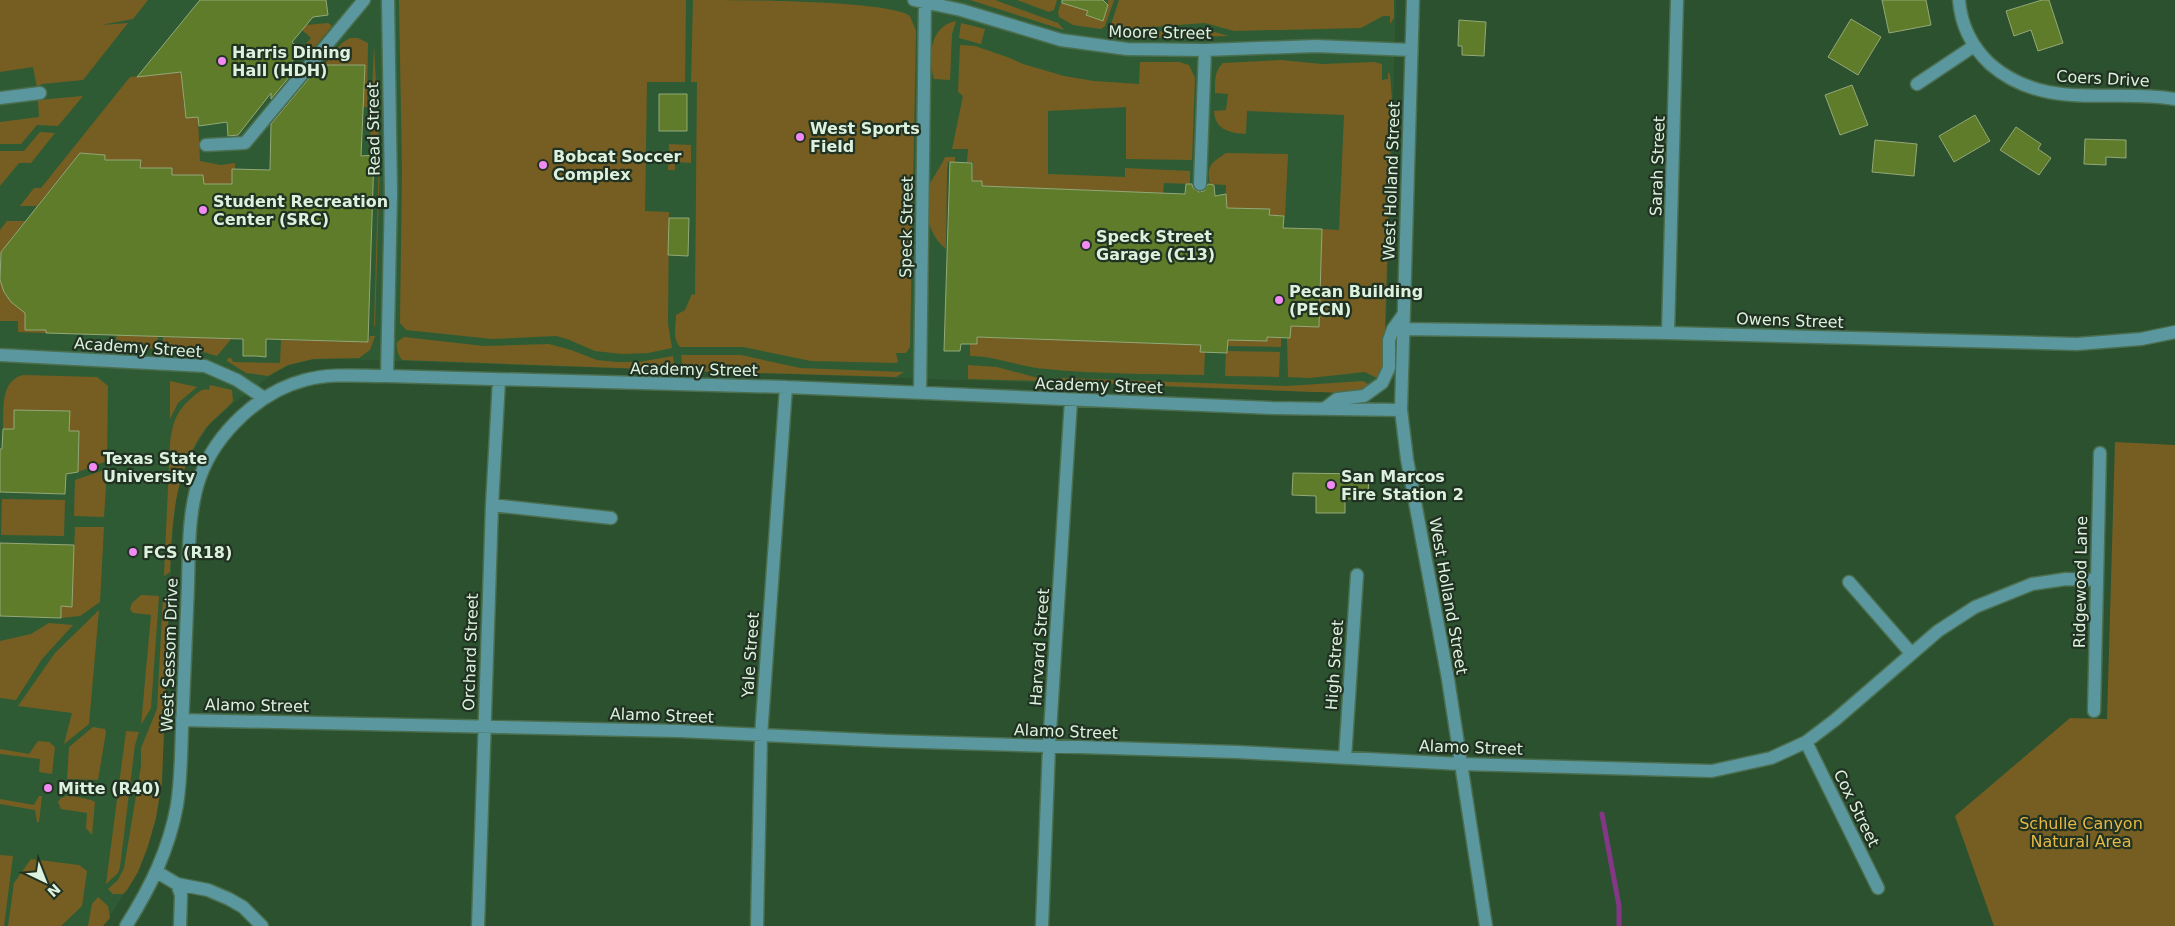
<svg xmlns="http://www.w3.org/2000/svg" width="2175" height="926" font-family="'DejaVu Sans',sans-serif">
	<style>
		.built { fill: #2f5b34 }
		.green { fill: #765e22 }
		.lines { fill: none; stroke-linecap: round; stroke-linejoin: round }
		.stream { stroke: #833885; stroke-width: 5 }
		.building { fill: #5f7c2a; stroke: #94a878 }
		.minor-casing { stroke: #4b6e4e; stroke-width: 15 }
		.minor { stroke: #5a979f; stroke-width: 12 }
		.poi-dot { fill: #f28af3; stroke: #213222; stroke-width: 2 }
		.labels { text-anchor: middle; stroke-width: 4.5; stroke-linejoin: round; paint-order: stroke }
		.street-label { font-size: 16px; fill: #ddf2de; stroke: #213222 }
		.poi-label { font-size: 16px; font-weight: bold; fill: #ddf2de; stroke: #213222; text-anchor: start }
		.park-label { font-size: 16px; fill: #e5b745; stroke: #213222 }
	</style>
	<rect width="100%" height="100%" fill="#2b512f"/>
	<path class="built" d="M0,0h1396l-11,363 -5,13 -14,13 -22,4 -1005,-34 -27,1 -22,5 -20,11 -35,26 -27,24 -20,34 -11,30 -4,39 -11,252 -6,37 -8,28 -10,26 -35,54h-103z"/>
	<path class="green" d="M0,0h148l-15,19 -32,6 27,-2 -45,57 -41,4 -5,3 -4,-20 -33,5z
		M399,0h287l-1,82h-38l-2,129 24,1 -1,112 4,24 -24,5 -26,1 -27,-3 -28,-12 -11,-3 -64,3 -86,-9 -6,-7 2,-153z
		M693,0c37,0 195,0 217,16l6,15 -6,316 -4,6h-10l2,9 -2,1 -85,-2 -68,-14h-63c-8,-9 -4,-21 -4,-32l9,-5 7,-16 3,1 2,-213h-6z
		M970,0h25l63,23 6,7z
		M1017,0h40l-3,10 -5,2z
		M1062,0h15l-2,7 13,4 -2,4 17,6 5,-16v-5h6l-9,26 -4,3 -28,-4 -14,-8 -1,-5z
		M1119,0h275v18l-4,6v-8h-7l-22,12 -127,3 -29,-8 -94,7 -1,-2z
		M956,21l-4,13 -2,46 -16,-1c-7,-21 -4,-53 22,-58z
		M328,23l4,3 -23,28 -7,-5 9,-11 -9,-8 4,-5z
		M961,23l24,6 -4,15 -22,-6z
		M1204,29l25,7 -87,2v-3l4,-3z
		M350,38h8l10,5 -1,64h-4l2,-41 -41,-1 18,-22z
		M374,45l6,116 -5,165h-1l5,-171h-4v-10h-5z
		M960,45l15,1 35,12 13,6 41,12 30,5 45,3 1,-22h39l10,3 6,13 -3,82 -66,-1v-52l-78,4v63l77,3v-9l65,3v13l-26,-1 -1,10 -181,-7v-5h-10l1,-19h-6l1,-13h-16l11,-53 -5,-4z
		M1281,60l41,4 52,-2 8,2v16l6,-1v-7l2,3 2,24 -8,263 -7,16 -12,-6 -55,6 -22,-1 -1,-39h3l-4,-12h33l3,-97 17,1 5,-115 -97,-4 -1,23c-16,-1 -31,-4 -32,-23l12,-1 2,-16 -13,-1c0,-12 -1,-21 8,-30z
		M193,71l3,25 -13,2 3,20 12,-1 2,44 21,4 14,-2v6h-3v15h-28l-1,-9h-31l-1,-7h-31v-8h-35v-5l-25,-2 -43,53h-17l14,-18h7l89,-111z
		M83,96l-25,30 -21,-1 -16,19h-21v-22l39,-5 -1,-17z
		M40,132l15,1 -24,30h-12l-19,23v-35h24z
		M669,144l22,1v18l-16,-1v8h-7z
		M1226,153l62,1 -3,62 -16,-1 1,-6 -30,38 -3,93 29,1 1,-4 14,1v9l-54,-1 -6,-27 5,-134 -16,-1c-4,-18 1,-21 16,-31z
		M945,157h10v6l-7,-1 -1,9 -1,78c-17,-13 -24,-41 -18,-61 2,-7 13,-21 17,-31z
		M7,221h18l-24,31 -1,4v-26z
		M0,280l4,12 28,27h-7v11h21v3l-28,-1v-11h-18z
		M117,335l41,1 -1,13 -24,-2 -17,-8z
		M370,336h5l-5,14 -11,8 -46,1 -25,6 -20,11 -22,-3 -19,-12 1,-3h3l2,4 47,1 1,-23 87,2z
		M163,337l69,1 -15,18 -17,-5 -38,-2z
		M404,337l80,9 65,-2 22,6 26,10 20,2h22l34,-6 2,14 -273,-10c-4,-6 -6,-10 -5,-18z
		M977,337l224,8v7h4l-1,23c-53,-1 -106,-1 -158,-6 -27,-2 -50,-13 -76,-13v-12h7z
		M1226,351l54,1 -1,25 -54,-1z
		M681,355h60l59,13 104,4 -8,5 -207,-6 -6,-1z
		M968,365l29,2 41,11v3l-70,-2z
		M23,375l74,2 11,9 -1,75 -29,11 1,-41h-10l1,-20 -56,-1v19h-11c1,-21 -3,-48 20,-54z
		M1062,378l225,8 76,-5 7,4c-15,11 -39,7 -56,7l-252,-10z
		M170,381l27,6 -19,16 -8,16z
		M210,385l22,5 1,11c-8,10 -19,17 -27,27 -32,43 -34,93 -36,144l-6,4 6,-133c3,-23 7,-33 25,-48 5,-4 8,-7 14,-5z
		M2115,442l60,3v481h-181l-39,-110 115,-98 37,1z
		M107,469l-3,48 -30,-1 1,-36z
		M2,499l63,1 -1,36 -63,-1z
		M75,527h29l-4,75 -20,14 -19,2v-12h11z
		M141,595l18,1 -8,112 -10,17 10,-110 -18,-2 -3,-4 2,-6z
		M163,596l6,2 -7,183 -6,37 -8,28 -10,26 -11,18 -4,4h-10l-5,-5 10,-9 6,-12 17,-102v-18l16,-39z
		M99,610l-10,114 -25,20 8,-31 -54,-7 37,-53z
		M49,623l24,2 -31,34 -26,41 -16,-2v-57l31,-7z
		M93,727l12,2 1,3 -8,48 -31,-1 2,-32z
		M126,731l13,1 -4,13 -15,122 -2,6 -12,11z
		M38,741l11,1 6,5 -3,27 -13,-2 1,-13 -40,-5v-5l29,5z
		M69,795l22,5 4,2 -3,33 -6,-7 1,-15 -26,-4 -3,-7 3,-4z
		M39,796h3l-3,26h-2l-2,-12 -35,-6v-5l34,6z
		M0,855l13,1 -9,70h-4z
		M31,859l48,6 8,6 -5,35 -21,20h-53l6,-43z
		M98,897l10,9 2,12 -7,8h-15l4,-22z"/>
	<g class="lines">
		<path class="stream" d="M1602,814l17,92v20"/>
	</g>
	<path class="building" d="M200,0h126l2,15 -15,2 -21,25 9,8 -11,14h10l-29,35v-6l-33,42 -10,1 -1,-14 -28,4 -1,-9 -12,1 -5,-46 -44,5z
		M1062,0h41l5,5 -5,16 -17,-6 2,-4 -26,-8z
		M1882,0h44l5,25 -42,8z
		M2042,0h7l14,43 -25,8 -7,-21 -17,6 -8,-25z
		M1851,19l30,18 -23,38 -30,-18z
		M1459,20l27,2 -2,34 -22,-1v-9h-4z
		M320,65h45l-4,91 13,-1 -6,187 -102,-3v18l-10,-1h-13v-17l-197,-6v-3h-21v-17l-14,-11 -7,-10 -4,-12 1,-28 79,-99 25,2v5h36l-1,8h32v7h31l1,9h28v-15l38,1 1,-46z
		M1852,85l16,40 -28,10 -15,-40z
		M659,94h28v37h-28z
		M1975,115l15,26 -36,21 -15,-26z
		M2016,127l25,17 -3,5 13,9 -12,17 -39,-25z
		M2085,139l41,1v18l-20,-1v8l-22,-1z
		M1875,140l42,4 -3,32 -42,-4z
		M950,162l22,1v18h10v5l203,8 1,-10h6l1,4 6,4 5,-1 4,-7 6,1 1,11 11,-2 1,14 43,1 -1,6 15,1 -1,12 39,1 -3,98 -28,-1 -1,12 -23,-1v4l-39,-1 -1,13 -27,-1 1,-7 -224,-8v7h-16l-1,7h-16z
		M669,218h20l-1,38 -20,-1z
		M14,410l56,1 -1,20h10l-1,41 -12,2 -1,20 -65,-2v-43h2l1,-20h11z
		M1293,473l76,1 -1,25h-23v14h-29v-17l-24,-1z
		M0,543l74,2 -2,62 -11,-1v12l-61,-2z"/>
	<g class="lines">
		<g class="minor-casing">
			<path id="minor" d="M914,0l47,10 100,30 66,9 78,1 111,-4 95,4
				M1413,0l-12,410 6,49 41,220 38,247
				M1959,0c2,25 13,47 31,64 55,48 122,24 185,35
				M1917,84l57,-38
				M0,98l40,-5
				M206,145l39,-2 119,-143
				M1200,184l5,-134
				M1403,329l265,4 409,11 64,-5 34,-7
				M1668,333l9,-333
				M0,355l205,11 32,14 27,18
				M387,376l4,-183 -3,-193
				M920,392l5,-389
				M1324,409l13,-10 27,-3 18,-13 7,-15v-28l4,-11 10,-14
				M492,505l119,13
				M1849,582l62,71
				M2094,711l6,-258
				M182,720l497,11 210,10 348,11 224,12 251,7 59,-13 35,-16 29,-22 103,-89 37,-24 57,-23 34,-5 30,1
				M1806,742l72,146
				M1345,758l12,-183
				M157,872l20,12 31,6 21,9 14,8 19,19
				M177,884l4,11 -1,31
				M126,926c24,-38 43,-76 51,-121 4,-25 4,-51 5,-76 2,-47 4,-95 6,-143 1,-36 0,-75 12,-109 16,-44 59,-85 105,-97 26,-7 55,-4 82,-4l399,11 486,21 129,2
				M478,926l14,-421 7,-125
				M757,926l4,-190 25,-349
				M1042,926l7,-179 22,-347"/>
		</g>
		<use href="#minor" class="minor"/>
	</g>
	<g class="poi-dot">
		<circle cx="222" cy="61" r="5"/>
		<circle cx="800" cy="137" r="5"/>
		<circle cx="543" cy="165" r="5"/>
		<circle cx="203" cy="210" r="5"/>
		<circle cx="1086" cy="245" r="5"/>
		<circle cx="1279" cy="300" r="5"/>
		<circle cx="93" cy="467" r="5"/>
		<circle cx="1331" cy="485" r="5"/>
		<circle cx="133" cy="552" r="5"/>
		<circle cx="48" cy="788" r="5"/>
	</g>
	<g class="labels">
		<g class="street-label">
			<text transform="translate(1160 32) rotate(1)" y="6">Moore Street</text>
			<text transform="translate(2103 78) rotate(3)" y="6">Coers Drive</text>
			<text transform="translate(373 129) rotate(-91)" y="6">Read Street</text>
			<text transform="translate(1657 166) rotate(-88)" y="6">Sarah Street</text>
			<text transform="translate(1391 181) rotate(-88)" y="6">West Holland Street</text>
			<text transform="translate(906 227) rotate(-89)" y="6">Speck Street</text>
			<text transform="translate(1790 320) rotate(2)" y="6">Owens Street</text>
			<text transform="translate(138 347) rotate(4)" y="6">Academy Street</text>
			<text transform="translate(694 369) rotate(1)" y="6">Academy Street</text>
			<text transform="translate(1099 385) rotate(2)" y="6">Academy Street</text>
			<text transform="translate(2080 582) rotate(-89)" y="6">Ridgewood Lane</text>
			<text transform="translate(1449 596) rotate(80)" y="6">West Holland Street</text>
			<text transform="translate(1039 647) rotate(-86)" y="6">Harvard Street</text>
			<text transform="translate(470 652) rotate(-88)" y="6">Orchard Street</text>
			<text transform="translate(169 655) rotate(-88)" y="6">West Sessom Drive</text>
			<text transform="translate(750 655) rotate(-86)" y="6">Yale Street</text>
			<text transform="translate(1334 665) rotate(-86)" y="6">High Street</text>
			<text transform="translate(257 705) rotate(1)" y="6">Alamo Street</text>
			<text transform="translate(662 715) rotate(2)" y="6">Alamo Street</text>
			<text transform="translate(1066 731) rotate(2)" y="6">Alamo Street</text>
			<text transform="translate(1471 747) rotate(2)" y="6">Alamo Street</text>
			<text transform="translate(1857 808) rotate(64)" y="6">Cox Street</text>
		</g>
		<g class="poi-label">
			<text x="232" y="58">Harris Dining<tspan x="232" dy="18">Hall (HDH)</tspan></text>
			<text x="810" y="134">West Sports<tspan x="810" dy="18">Field</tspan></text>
			<text x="553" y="162">Bobcat Soccer<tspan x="553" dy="18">Complex</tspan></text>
			<text x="213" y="207">Student Recreation<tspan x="213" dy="18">Center (SRC)</tspan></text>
			<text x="1096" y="242">Speck Street<tspan x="1096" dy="18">Garage (C13)</tspan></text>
			<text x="1289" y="297">Pecan Building<tspan x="1289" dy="18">(PECN)</tspan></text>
			<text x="103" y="464">Texas State<tspan x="103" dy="18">University</tspan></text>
			<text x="1341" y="482">San Marcos<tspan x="1341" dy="18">Fire Station 2</tspan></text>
			<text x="143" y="558">FCS (R18)</text>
			<text x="58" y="794">Mitte (R40)</text>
		</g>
		<g class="park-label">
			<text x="2081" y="829">Schulle Canyon<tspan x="2081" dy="18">Natural Area</tspan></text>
		</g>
	</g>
	<g transform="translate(45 881) rotate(137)" stroke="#213222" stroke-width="4" paint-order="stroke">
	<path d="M0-4L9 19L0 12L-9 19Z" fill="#ddf2de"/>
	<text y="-8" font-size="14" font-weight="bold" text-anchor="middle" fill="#ddf2de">N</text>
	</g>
</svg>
